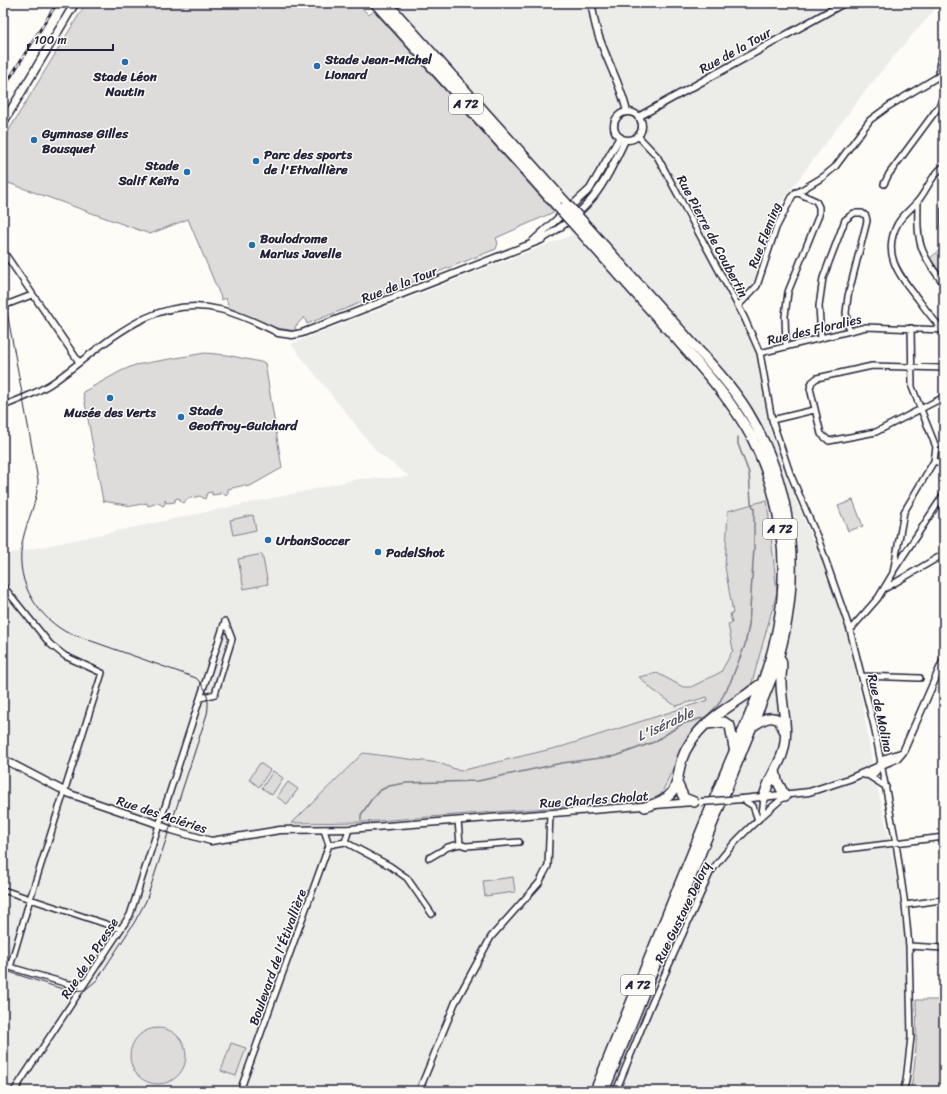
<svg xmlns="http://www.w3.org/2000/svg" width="947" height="1094" font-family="Sriracha,sans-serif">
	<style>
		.built { fill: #ecece9 }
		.green { fill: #dddcdb; stroke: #807f8b }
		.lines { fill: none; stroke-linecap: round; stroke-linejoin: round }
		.stream { stroke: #787885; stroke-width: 1.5 }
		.minor-casing { stroke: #22223b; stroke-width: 8 }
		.tertiary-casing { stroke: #22223b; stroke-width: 9 }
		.secondary-casing { stroke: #22223b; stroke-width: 10 }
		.motorway-casing { stroke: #22223b; stroke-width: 12 }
		.minor { stroke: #fdfcf7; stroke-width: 5 }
		.tertiary { stroke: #fdfcf7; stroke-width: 6 }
		.secondary { stroke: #fdfcf7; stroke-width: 7 }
		.motorway { stroke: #fdfcf7; stroke-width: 9 }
		.tram { stroke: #22223b; stroke-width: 1 }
		.rail-casing { stroke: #22223b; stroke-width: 3 }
		.rail { stroke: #fdfcf7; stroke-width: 1.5; stroke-dasharray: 4.5; stroke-linecap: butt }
		.tertiary-bridge-casing { stroke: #22223b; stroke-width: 9; stroke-linecap: butt }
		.motorway-bridge-casing { stroke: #22223b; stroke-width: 12; stroke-linecap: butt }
		.tertiary-bridge { stroke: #fdfcf7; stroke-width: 6 }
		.motorway-bridge { stroke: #fdfcf7; stroke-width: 9 }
		.poi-dot { fill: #1f6fb2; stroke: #fdfcf7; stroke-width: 1.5 }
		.labels { text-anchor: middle; stroke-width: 3; stroke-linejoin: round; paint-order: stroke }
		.shield { fill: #fdfcf7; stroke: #646373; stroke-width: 1 }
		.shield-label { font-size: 12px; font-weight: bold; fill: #22223b }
		.street-label { font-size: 13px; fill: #22223b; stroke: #fdfcf7 }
		.poi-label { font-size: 13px; font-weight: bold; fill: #22223b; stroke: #fdfcf7; text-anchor: start }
		.water-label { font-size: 14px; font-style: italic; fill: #545466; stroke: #fdfcf7 }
	</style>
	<rect width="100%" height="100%" fill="#fdfcf7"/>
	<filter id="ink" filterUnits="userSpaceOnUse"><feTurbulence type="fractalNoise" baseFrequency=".025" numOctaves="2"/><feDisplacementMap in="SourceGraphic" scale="8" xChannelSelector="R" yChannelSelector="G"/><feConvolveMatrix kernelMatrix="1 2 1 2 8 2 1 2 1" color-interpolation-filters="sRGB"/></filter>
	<g filter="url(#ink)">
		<path class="built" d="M391,3h550l-42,47 -37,45 -80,106 -29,82 -15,17 19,55 12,72 15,46 48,112 14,47 17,73 9,58 16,70 10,56 8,58 3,70 -8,64 -4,10h-894v-536l303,-64 51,-12 53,-2 -33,-25 -86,-108 281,-109z"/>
		<path class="green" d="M86,3h271l12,12 5,-4 180,201 -58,26 2,5 -2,6 -189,75 -3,-7 -9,10 1,4 -19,-3 -48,-20 -3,-10 -4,2 -34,-81 -38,15 -147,-53v-41z
			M944,247v28l-1,1 -13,-18z
			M205,353l22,2 38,8 17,105 -30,17 -6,2 -1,-2 -17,4v4l-2,3 -6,-5v3l-8,1v-3l-5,1 -2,6 -5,-3 -13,3 -3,4 -3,-1 -2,-4 -4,1v3l-8,1 -2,-3v4l-2,2 -5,-3 -10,3 -1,-3 -15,3 -29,-5 -20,-109 38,-21 14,-6z
			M767,500l10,92 -26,94 -65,54 -27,59 -71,3 -1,3 -224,17 -71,1 71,-70 76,10 21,8 104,-25 144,-46 -1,-3 -31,9 -23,-16 -14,-13 18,-4 26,14h8l30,-15 12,-22 -5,-26 4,-1 -2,-9 3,-1 -8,-46 3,-56z
			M853,500l10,26 -15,5 -10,-25z
			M253,515l3,15 -23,5 -3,-15z
			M262,554l6,30 -24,5 -6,-30z
			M260,763l10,7 -11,17 -10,-8z
			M273,771l10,7 -11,17 -10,-7z
			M288,782l10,7 -11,15 -10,-7z
			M513,877l2,15 -30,4 -2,-15z
			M916,1000h28v91h-34c7,-30 7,-61 6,-91z
			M130 1056a28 28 0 1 1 56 0a28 28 0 1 1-56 0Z
			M231,1043l15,5 -10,28 -15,-5z"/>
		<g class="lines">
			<path class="stream" d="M361,820v-5l10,-15 8,-9 10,-5 17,-3 72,-2 84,-18 54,-7 38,-14 28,-18 24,-7 12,-12 12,-22 15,-38 4,-20 5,-78v-38l-3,-7 -2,-29 -11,-29v-7"/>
			<g class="minor-casing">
				<path id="minor" d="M944,53c-8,12 -5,24 0,36
					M638,136l19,20 87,161 16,36 12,67 18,53 29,68 31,89 24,96 22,117 9,62 4,41 2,91 -5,44 -3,10
					M884,184l5,-10 51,-69 4,-13
					M918,201c-1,41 0,50 26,83
					M944,210v15
					M3,251l76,111
					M3,306l29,-11
					M738,306l19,-20 19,-58 17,-33 30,-18 12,-10 35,-47 19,-14 55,-33
					M943,330c-9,-9 -17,-20 -25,-31 -19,-24 -37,-45 -20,-76 5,-8 13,-14 19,-21 10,-11 14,-27 27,-36
					M821,338l-2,-32 4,-28 22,-58 9,-7h8l4,3 1,5 -19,75 -2,17 3,18
					M786,347l-1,-31 3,-24 31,-77v-8l-3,-6 -20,-9
					M760,353l106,-26 78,3
					M944,368l-72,-2 -55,12 -5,4 -2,6 11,46 8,7 47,-9 68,-35
					M3,406c18,-7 36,-14 52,-25 50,-36 98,-89 167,-71 19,5 38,14 56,23
					M772,420l42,-10
					M934,461l10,3
					M894,570l50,-76
					M3,586l47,58 15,12 37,17 -72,226 -20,68
					M886,588l58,-34
					M850,630l28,-32 15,-25 11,-61 30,-51 2,-14 -24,-60 -1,-59
					M862,676l58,2
					M869,776l17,11
					M742,799l11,7 5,14
					M762,814l2,-16
					M458,821l2,23 6,2 53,-4
					M345,842l45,24 17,12 25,36
					M345,842l4,-13
					M329,845l16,-3
					M846,849l98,-12
					M429,858l19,-11 12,-3
					M3,890l118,39
					M905,905l36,-5
					M909,946l35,2
					M3,965l65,19h12l6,-3
					M14,1091l116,-176 95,-294 7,18 -17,55 -14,4
					M240,1091l89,-246 -5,-15
					M419,1091l36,-88 36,-66 48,-54 9,-17 2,-53
					M616,1091l35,-86 59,-132c21,-30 48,-54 75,-77"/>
			</g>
			<g class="tertiary-casing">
				<path id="tertiary" d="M592,3c2,39 27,72 35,109
					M614 126a14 14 0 1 1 28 0a14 14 0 1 1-28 0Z
					M638,117l206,-114
					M533,241l57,-52 30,-52
					M278,333l14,2 10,-2 239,-93c50,-31 60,-49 84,-100
					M3,759l67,35 82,28 20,8 39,11 69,-11 69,-1 344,-27
					M862,774c18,4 13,-8 23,-15 4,-3 11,-4 16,-6
					M742,799l67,-7 40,-13 49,-21 5,-6 41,-93"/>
			</g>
			<g class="secondary-casing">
				<path id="secondary" d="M3,123l72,-120"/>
			</g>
			<g class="motorway-casing">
				<path id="motorway" d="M375,3l182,203
					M387,3l179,200
					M583,222c33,37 66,74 100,111 22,25 47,50 65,79 48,80 55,172 26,260l-170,419
					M578,229c31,35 63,70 94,105 29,33 59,65 80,104 29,57 38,125 26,188 -9,53 -40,114 -60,164 -41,100 -82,201 -123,301
					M707,724l17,-2 6,4 4,22
					M753,726c8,-5 16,-12 26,-6l5,10
					M775,771l2,10 8,15
					M677,783l7,15 10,4
					M764,798c2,-15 13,-29 18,-43 9,-25 -2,-51 -1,-77 0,-6 2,-12 0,-18
					M645,807c47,-13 23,-32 45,-64 13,-21 34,-33 53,-46 7,-4 11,-9 18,-13"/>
			</g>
			<use href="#minor" class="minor"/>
			<use href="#tertiary" class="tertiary"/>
			<use href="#secondary" class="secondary"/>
			<use href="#motorway" class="motorway"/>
			<path class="tram" d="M3,290l35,190c0,21 -11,40 -15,59 -9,38 10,74 43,93l130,46c11,10 14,21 11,36l-61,187 -12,22 -37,57 -12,10 -16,1 -66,-21"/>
			<g class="rail-casing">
				<path id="rail" d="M3,89l54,-86"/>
			</g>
			<use href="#rail" class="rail"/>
			<g class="tertiary-bridge-casing">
				<path id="tertiary-bridge" d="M701,802l41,-3"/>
			</g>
			<g class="motorway-bridge-casing">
				<path id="motorway-bridge" d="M566,203l17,19
					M557,206l21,23"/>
			</g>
			<use href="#tertiary-bridge" class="tertiary-bridge"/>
			<use href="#motorway-bridge" class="motorway-bridge"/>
		</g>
	</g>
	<g class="poi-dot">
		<circle cx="125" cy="62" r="4"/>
		<circle cx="317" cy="66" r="4"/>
		<circle cx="34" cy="140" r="4"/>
		<circle cx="256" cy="161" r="4"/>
		<circle cx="187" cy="172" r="4"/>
		<circle cx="252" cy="245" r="4"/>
		<circle cx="110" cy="398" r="4"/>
		<circle cx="181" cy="417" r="4"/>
		<circle cx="268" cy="540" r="4"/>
		<circle cx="378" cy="552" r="4"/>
	</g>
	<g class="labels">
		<g class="shield">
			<rect x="449" y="94" width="34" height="20" rx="3"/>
			<rect x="763" y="519" width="34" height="20" rx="3"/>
			<rect x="621" y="975" width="34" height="20" rx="3"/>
		</g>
		<g class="shield-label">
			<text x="466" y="108">A 72</text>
			<text x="780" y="533">A 72</text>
			<text x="638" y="989">A 72</text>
		</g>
		<g class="street-label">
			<text transform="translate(735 50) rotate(-29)" y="5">Rue de la Tour</text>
			<text transform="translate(764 235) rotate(-69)" y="5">Rue Fleming</text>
			<text transform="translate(713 236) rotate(62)" y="5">Rue Pierre de Coubertin</text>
			<text transform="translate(399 284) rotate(-21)" y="5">Rue de la Tour</text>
			<text transform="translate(814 329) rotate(-13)" y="5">Rue des Floralies</text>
			<text transform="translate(881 713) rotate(78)" y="5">Rue de Molina</text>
			<text transform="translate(594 799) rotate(-4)" y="5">Rue Charles Cholat</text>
			<text transform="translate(162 814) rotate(18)" y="5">Rue des Aciéries</text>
			<text transform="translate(682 912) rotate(-64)" y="5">Rue Gustave Delory</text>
			<text transform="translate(277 957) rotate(-70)" y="5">Boulevard de l'Étivallière</text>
			<text transform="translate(89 958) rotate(-57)" y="5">Rue de la Presse</text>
		</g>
		<g class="poi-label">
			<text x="325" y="64">Stade Jean-Michel<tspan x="325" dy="15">Lionard</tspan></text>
			<text x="125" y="81" text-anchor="middle">Stade Léon<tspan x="125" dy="15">Nautin</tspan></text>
			<text x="42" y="138">Gymnase Gilles<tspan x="42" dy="15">Bousquet</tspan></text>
			<text x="264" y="159">Parc des sports<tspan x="264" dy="15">de l'Etivallière</tspan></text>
			<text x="179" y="170" text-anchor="end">Stade<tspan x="179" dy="15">Salif Keïta</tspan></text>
			<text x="260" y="243">Boulodrome<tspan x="260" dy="15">Marius Javelle</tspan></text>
			<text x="189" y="415">Stade<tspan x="189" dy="15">Geoffroy-Guichard</tspan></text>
			<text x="110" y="417" text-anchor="middle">Musée des Verts</text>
			<text x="276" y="545">UrbanSoccer</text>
			<text x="386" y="557">PadelShot</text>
		</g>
		<g class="water-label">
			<text transform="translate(665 724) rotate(-25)" y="5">L'isérable</text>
		</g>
	</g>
	<rect width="947" height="1094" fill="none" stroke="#fdfcf7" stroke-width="16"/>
	<rect x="8" y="8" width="931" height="1078" fill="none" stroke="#22223b" stroke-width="1.5" filter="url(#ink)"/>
	<path d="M28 44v6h85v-6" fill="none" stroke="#22223b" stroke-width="2"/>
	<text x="34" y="44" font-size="12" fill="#22223b" stroke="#fdfcf7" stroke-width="3" paint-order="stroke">100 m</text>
</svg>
